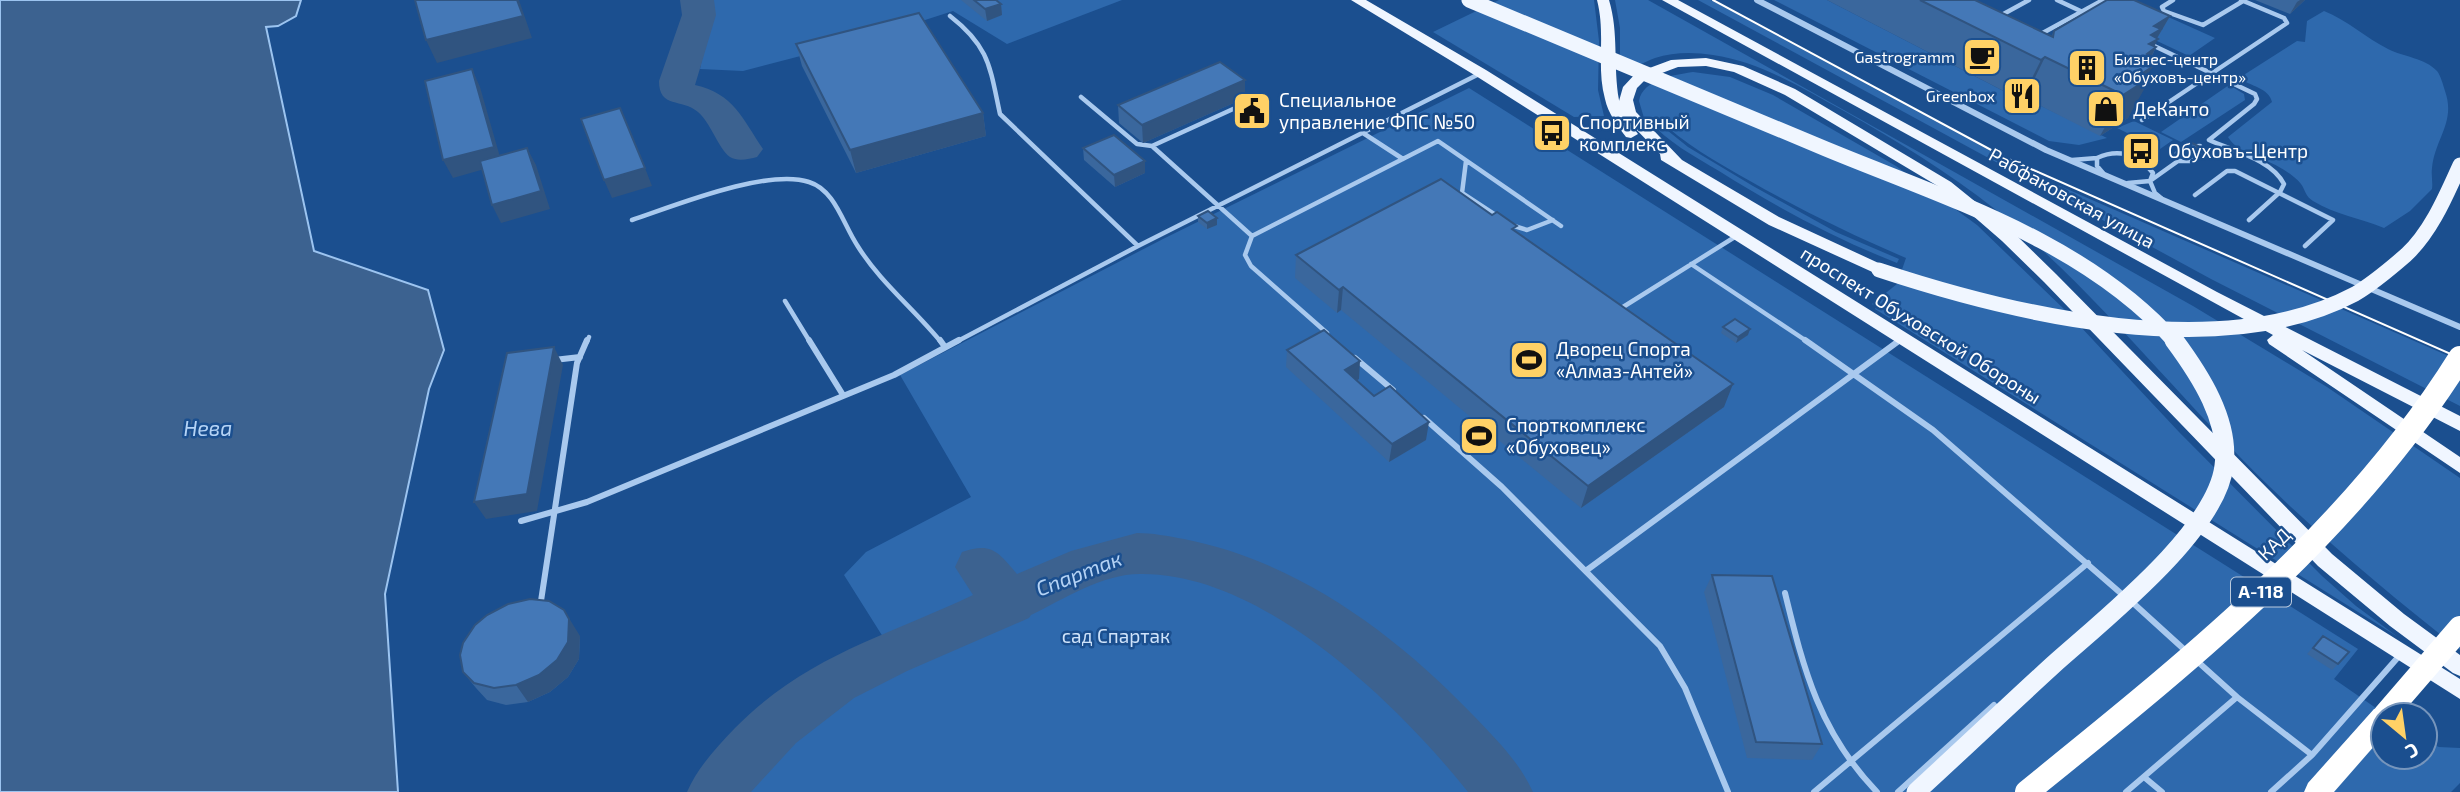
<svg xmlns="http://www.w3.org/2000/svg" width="2460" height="792" font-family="'Exo 2',sans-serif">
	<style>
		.green { fill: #2e69ad }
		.water { fill: #3c6290; stroke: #9cc4f0; stroke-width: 2 }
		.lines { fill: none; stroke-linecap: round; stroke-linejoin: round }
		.river { fill: #3c6290; fill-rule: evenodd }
		.lane-far1 { stroke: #a9c9ee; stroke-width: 4.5 }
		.lane { stroke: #a9c9ee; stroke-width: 6 }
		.street { stroke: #a9c9ee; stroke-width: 6 }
		.primary { fill: #f0f6ff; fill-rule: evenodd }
		.highway { fill: #fff; fill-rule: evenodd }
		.tram { stroke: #fff; stroke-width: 2 }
		.primary-bridge-far1 { stroke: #f0f6ff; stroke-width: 15 }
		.primary-bridge { stroke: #f0f6ff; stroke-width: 19 }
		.highway-bridge { stroke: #fff; stroke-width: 24 }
		.wall { fill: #3a679d }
		.shaded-wall { fill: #305480 }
		.building { fill: #4478b7; stroke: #305480; stroke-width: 2 }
		.labels { text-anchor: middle; stroke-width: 5; stroke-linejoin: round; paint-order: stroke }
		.far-poi-label { font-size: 16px; fill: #fff; stroke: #1b4f8f; text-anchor: end }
		.shield { fill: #1b4f8f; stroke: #bbcadd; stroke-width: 2 }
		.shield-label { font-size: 18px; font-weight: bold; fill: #fff }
		.poi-label { font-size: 19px; fill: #fff; stroke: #1b4f8f; text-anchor: start }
		.street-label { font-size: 19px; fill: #fff; stroke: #1b4f8f }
		.park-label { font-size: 19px; fill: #cfe3fa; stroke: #1b4f8f }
		.water-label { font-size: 21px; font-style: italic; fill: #b5d3f5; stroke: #1b4f8f }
	</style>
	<rect width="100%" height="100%" fill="#1b4f8f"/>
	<path class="green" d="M709,0h413l-115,44 -54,-33 -87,28 -123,32 -43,-2 12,-61z
		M1499,0h95l5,41 -1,49 6,26 -30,1 -141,-85z
		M1615,0h33l545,306 134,81 133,91v172c-66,-52 -130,-105 -190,-163 -92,-90 -175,-197 -274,-277 -48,-38 -99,-69 -152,-99 -42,-23 -83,-49 -131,-56 -19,-3 -40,-3 -58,3 -12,4 -23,13 -35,13v-43z
		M1698,0h13l324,175 425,186v45l-249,-127z
		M1774,0h53l194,100 4,-2 82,40 -28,7 -30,-4z
		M2135,2l80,36 -26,18 -96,-45z
		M2324,11c23,9 42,27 64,38 16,8 37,9 49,22 4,5 6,14 8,20 11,31 -10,47 -13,77 -1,7 1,14 0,21l-22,22 -26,17c-24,-10 -48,-13 -71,-27 -8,-5 -7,-10 -12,-17 -5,-7 -15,-13 -22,-17 -15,-9 -42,-14 -51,-30l44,-35c-3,-14 -22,-16 -33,-24l58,-37 8,1 2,-21z
		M1693,72l37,5 43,18 123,71 81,59 88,85 114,122 143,144 34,30 42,31 -523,-328 1,-2 -4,-3 25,-20 9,-26c-54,-23 -105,-48 -156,-77 -33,-19 -67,-37 -93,-64l-13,1 -5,-17c4,-22 35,-26 54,-29z
		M2229,85l15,9 1,6 -64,42 -20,-10z
		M1469,88l889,561 -24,30 52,36h-3v42h42v-16l14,6 21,1v35l-9,9h-1735c27,-29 52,-61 84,-85 28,-22 63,-36 95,-51l-51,-81 22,-23 105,-55 -71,-122 263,-136z
		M1652,118l36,29 65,39 83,46 63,27 -2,4c-63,-25 -121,-56 -178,-92 -25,-15 -52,-29 -70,-51z
		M2134,121l39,19 -13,9 -43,-21z"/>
	<path class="water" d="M0,0h301l-5,16 -18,10 -12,1 48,224 114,39 16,60 -15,39 -44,205 13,198h-398z"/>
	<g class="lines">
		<path class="river" d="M680,0h34l2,15 -21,70c39,9 47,33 68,64l-6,8c-8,2 -19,5 -27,0 -12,-9 -19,-34 -32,-45 -16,-14 -39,-3 -39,-31l23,-66z
			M1137,533c15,0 31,3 47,6 112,22 209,93 287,174 23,24 48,48 62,79h-65c-71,-89 -206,-220 -328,-218 -38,0 -76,25 -109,41l-2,3 -122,53 -53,27 -58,45 -45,49h-64c11,-25 29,-44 48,-64 72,-73 150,-91 238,-133l-18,-28 7,-15c30,-10 36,0 55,22l54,-23z"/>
		<path class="lane-far1" d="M2057,0l32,15
			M2173,0l-11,7 2,4 39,14 40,-24
			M950,16c40,31 40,52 50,98l138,132
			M1998,17l31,-17
			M2039,35l64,-35
			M2148,43l107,51 2,5 -3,5 -45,36c24,11 62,19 75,44l-4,8 -31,28
			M1081,97l56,47 15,2 100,90
			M2142,120l145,-97 -3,-5 -43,-18
			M1363,133l40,26
			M1152,146l103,-47
			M2200,146v9l-8,6h-14l-1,-8 8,-6z
			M2072,160l25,-2
			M1466,161l-4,32 38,25
			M2103,173l-6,-7v-8c22,-10 41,-3 56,15l-3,8 -22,2
			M2195,195l32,-24h8l98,49 -28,26
			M2161,198l-6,-5 -5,-12 28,-20
			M632,220c42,-14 135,-52 177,-38 26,8 34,42 48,63 22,36 57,64 84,97
			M1511,225l16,5 26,-10
			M1691,264l117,78
			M785,301l25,41
			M1623,307l115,-72
			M1327,333l-76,-67 -6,-11 7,-19 186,-95 123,85
			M587,342l2,-5
			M956,342l182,-96 343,-173
			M1898,342l3,-2"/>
		<path class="lane" d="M809,340l34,55
			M940,340l5,7
			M1805,340l128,90 191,166
			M1355,358l38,32
			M554,360l26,-3
			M1424,418l78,69 158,159 25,42 43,104
			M521,521l66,-19 307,-127 65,-35
			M1587,570l313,-230
			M1785,593c19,78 35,140 92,199
			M541,601l36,-238 10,-23
			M2132,602l55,50
			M2197,661l40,36
			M2312,755l88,-100
			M2144,777l18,15
			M1814,792l274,-229
			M1898,792l96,-87
			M2126,792l111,-95 75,58 -41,37"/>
		<path class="street" d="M1757,0l289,150 414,177"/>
		<path class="primary" d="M1351,0h15l120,70 974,609v20l-984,-623z
			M1597,0h12c10,33 4,66 10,100v1l4,-14 13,-14 35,-13 35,-2 37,8 52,23 156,93 63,51 42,41 276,280 72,60 56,41v21l-7,-3 -63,-47 -72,-60 -274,-284 -42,-41 -61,-53 -156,-93 -51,-23 -28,-6 -28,1 -32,12 -9,9 -4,12 3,12 46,48 97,57 106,49 2,4 -8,5 -110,-50 -108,-65 -1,-6 -31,-32 9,12 -7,4 -5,-1c-9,-12 -18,-24 -21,-38 -9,-33 1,-64 -8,-99z
			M1662,0h16l539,292 243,124v15l-158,-81 158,107v16l-191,-129 -2,-4 6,-5z"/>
		<path class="highway" d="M2383,706l9,3 3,6h-12v21l-49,56h-30l4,-9 66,-74z"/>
		<path class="tram" d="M1713,0l293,158 454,200"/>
		<path class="primary-bridge-far1" d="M1469,0c119,50 238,99 357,149 121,50 259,92 349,193
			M1879,270c136,45 342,95 476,24 17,-10 36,-26 51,-39 25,-23 40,-59 54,-90"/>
		<path class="primary-bridge" d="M1916,792c46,-42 91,-85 137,-127 49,-44 163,-133 171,-199 6,-45 -24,-91 -50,-126"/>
		<path class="highway-bridge" d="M2385,715l75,-87
			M2027,792c158,-128 324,-259 433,-434"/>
	</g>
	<path class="wall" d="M961,0h35l5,4 1,11 -15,6z
		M1827,0h148l76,37 3,-6 116,-15 -13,22 -3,8 2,1 -4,9 -5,20 -19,42 -28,18 -75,-38 -4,2z
		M2255,0h50l-15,14z
		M796,44l187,69 3,23 -130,37 -54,-107z
		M1245,98l-102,45 -24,-20 -1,-18z
		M1083,148l62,13v12l-30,14 -31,-27z
		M2186,148l8,5 -6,4 -6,-3z
		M1198,216l19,2v7l-10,4 -9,-7z
		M1516,231l208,176 -143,101 -240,-198 -4,3 -42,-35 1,-23z
		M1723,327l25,8 -12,8 -15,-10z
		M1287,350l72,29 -3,2 70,59 -37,22 -103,-95z
		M1712,575l110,169 -10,16 -65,-2 -43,-166z
		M580,636l-1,23 -11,18 -18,15 -22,10 -22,3 -19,-5 -11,-12 -13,-16z
		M2323,636l15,28 -6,6 -25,-16z"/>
	<path class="shaded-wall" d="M517,0h2l13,38 -95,25 -11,-23z
		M2300,0h5l-15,14 7,-12z
		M1001,4l1,11 -15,6 -2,-12z
		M2170,16l-14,24 2,-1 -6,12 4,-4 -7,14 6,-4 -8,14 5,-4 -8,15 7,-5 -23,41 -28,18 23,-41 31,-69z
		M2045,57l-20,41 -4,2 20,-40z
		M472,69l8,18 22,77 -49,14 -10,-18z
		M1245,80v18l-102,45 -1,-18z
		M983,113l3,23 -130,37 -6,-23z
		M2198,146l-4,7 -6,4 4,-6z
		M527,148l9,17 14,44 -49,14 -9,-18z
		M1145,161v12l-30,14 -1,-12z
		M645,168l7,18 -40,12 -8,-18z
		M1217,218v7l-10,4v-6z
		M1343,287l-2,23 -4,3 2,-23z
		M1750,329l-2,6 -12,8 2,-6z
		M554,347l9,18 -26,146 -51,8 -12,-17z
		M1360,361l-1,18 -16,9 2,-18z
		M1733,384l-9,23 -143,101 7,-22z
		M1429,422l-3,18 -37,22 3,-18z
		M564,610l16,26 -1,23 -11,18 -18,15 -22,10 -12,-17z"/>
	<path class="building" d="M415,0h102l6,16 -97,24z
		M974,0h22l5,4 -16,5z
		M1920,0h55l78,37 1,-6 53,-31h27l36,16 -16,10 7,3 -10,6 7,4 -9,5 7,3 -9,7 8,3 -10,7 7,3 -9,6 8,4 -28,18 -78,-38 -4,3z
		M919,13l64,100 -133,37 -54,-106z
		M1220,62l25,18 -103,45 -24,-20z
		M472,69l22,78 -51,13 -18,-79z
		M620,108l25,60 -41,12 -23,-61z
		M1114,135l31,26 -31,14 -31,-27z
		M2192,143l6,3 -6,5 -6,-3z
		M527,148l14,43 -49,14 -12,-44z
		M1441,179l51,36 5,-3 20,14 -5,3 221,155 -145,102 -245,-199 -4,3 -43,-35z
		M1208,211l9,7 -10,5 -9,-7z
		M1735,319l15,10 -12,8 -15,-10z
		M1324,330l36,31 -15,9 29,26 16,-10 39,36 -37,22 -105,-94z
		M554,347l-27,147 -53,8 33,-149z
		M1712,575l60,1 50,168 -66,-2z
		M530,599l19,2 15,9 5,9 -1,23 -11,18 -18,15 -23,10 -22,3 -20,-5 -11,-11 -3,-17 3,-12 12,-18 12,-10 21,-11z
		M2323,636l26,16 -11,12 -25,-16z"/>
	<defs>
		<g id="cafe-square" transform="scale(2.0125)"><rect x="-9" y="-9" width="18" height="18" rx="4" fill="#ffd166" stroke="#1b4f8f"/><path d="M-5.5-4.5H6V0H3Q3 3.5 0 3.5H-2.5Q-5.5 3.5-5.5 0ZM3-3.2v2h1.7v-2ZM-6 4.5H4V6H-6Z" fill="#111"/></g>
		<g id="building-square" transform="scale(2.0125)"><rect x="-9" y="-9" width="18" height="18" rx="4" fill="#ffd166" stroke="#1b4f8f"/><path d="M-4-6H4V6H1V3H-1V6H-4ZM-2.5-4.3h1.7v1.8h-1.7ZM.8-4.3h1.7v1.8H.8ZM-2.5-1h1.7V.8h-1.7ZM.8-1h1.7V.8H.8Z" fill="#111"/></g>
		<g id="restaurant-square" transform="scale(2.0125)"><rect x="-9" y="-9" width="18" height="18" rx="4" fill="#ffd166" stroke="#1b4f8f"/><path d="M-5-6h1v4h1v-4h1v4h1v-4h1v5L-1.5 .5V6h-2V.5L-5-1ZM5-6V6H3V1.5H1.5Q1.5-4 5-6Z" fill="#111"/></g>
		<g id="shop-square" transform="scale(2.0125)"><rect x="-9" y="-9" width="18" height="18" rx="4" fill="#ffd166" stroke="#1b4f8f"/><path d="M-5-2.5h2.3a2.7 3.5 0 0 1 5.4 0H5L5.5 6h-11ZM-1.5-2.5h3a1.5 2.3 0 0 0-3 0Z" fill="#111"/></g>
		<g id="civic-square" transform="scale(2.0125)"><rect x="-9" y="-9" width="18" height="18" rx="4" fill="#ffd166" stroke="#1b4f8f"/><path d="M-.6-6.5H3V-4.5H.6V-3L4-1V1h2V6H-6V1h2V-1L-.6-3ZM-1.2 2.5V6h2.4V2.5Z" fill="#111"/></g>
		<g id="bus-square" transform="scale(2.0125)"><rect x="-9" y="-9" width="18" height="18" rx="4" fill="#ffd166" stroke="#1b4f8f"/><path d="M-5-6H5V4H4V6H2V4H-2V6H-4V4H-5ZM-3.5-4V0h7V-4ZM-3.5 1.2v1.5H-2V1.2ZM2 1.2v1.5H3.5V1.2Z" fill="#111"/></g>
		<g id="stadium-square" transform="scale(2.0125)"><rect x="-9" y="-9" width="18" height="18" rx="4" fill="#ffd166" stroke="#1b4f8f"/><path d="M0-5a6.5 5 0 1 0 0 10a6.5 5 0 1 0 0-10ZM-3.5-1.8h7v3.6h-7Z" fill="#111"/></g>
	</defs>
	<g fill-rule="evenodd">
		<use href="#cafe-square" x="1982" y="57"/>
		<use href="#building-square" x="2087" y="68"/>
		<use href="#restaurant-square" x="2022" y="96"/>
		<use href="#shop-square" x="2106" y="109"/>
		<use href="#civic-square" x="1252" y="111"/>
		<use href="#bus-square" x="1552" y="133"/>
		<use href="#bus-square" x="2141" y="151"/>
		<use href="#stadium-square" x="1529" y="360"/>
		<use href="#stadium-square" x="1479" y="436"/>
	</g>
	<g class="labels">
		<g class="far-poi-label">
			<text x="1955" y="63">Gastrogramm</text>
			<text x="2114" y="65" text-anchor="start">Бизнес-центр<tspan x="2114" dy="18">«Обуховъ-центр»</tspan></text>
			<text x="1995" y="102">Greenbox</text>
		</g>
		<rect class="shield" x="2231" y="577.5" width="60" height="29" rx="5"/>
		<g class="shield-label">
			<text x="2261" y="598">А-118</text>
		</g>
		<g class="poi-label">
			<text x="1279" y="107">Специальное<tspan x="1279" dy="22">управление ФПС №50</tspan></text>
			<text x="2133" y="116">ДеКанто</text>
			<text x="1579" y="129">Спортивный<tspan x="1579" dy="22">комплекс</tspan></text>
			<text x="2168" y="158">Обуховъ-Центр</text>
			<text x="1556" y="356">Дворец Спорта<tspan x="1556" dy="22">«Алмаз-Антей»</tspan></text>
			<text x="1506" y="432">Спорткомплекс<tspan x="1506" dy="22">«Обуховец»</tspan></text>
		</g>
		<g class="street-label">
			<text transform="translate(2072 198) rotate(29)" y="7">Рабфаковская улица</text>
			<text transform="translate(1921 325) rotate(32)" y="7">проспект Обуховской Обороны</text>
			<text transform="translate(2274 544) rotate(-44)" y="7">КАД</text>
		</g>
		<g class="park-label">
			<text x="1116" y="643">сад Спартак</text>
		</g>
		<g class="water-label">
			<text x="208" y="436">Нева</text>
			<text transform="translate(1079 574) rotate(-21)" y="7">Спартак</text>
		</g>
	</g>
	<g transform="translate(2404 736) rotate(151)"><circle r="33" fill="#1b4f8f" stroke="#7695bc" stroke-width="2"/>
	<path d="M0-5L12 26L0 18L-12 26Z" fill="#ffd166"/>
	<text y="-10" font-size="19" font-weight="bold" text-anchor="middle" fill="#ffffff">С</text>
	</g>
</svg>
